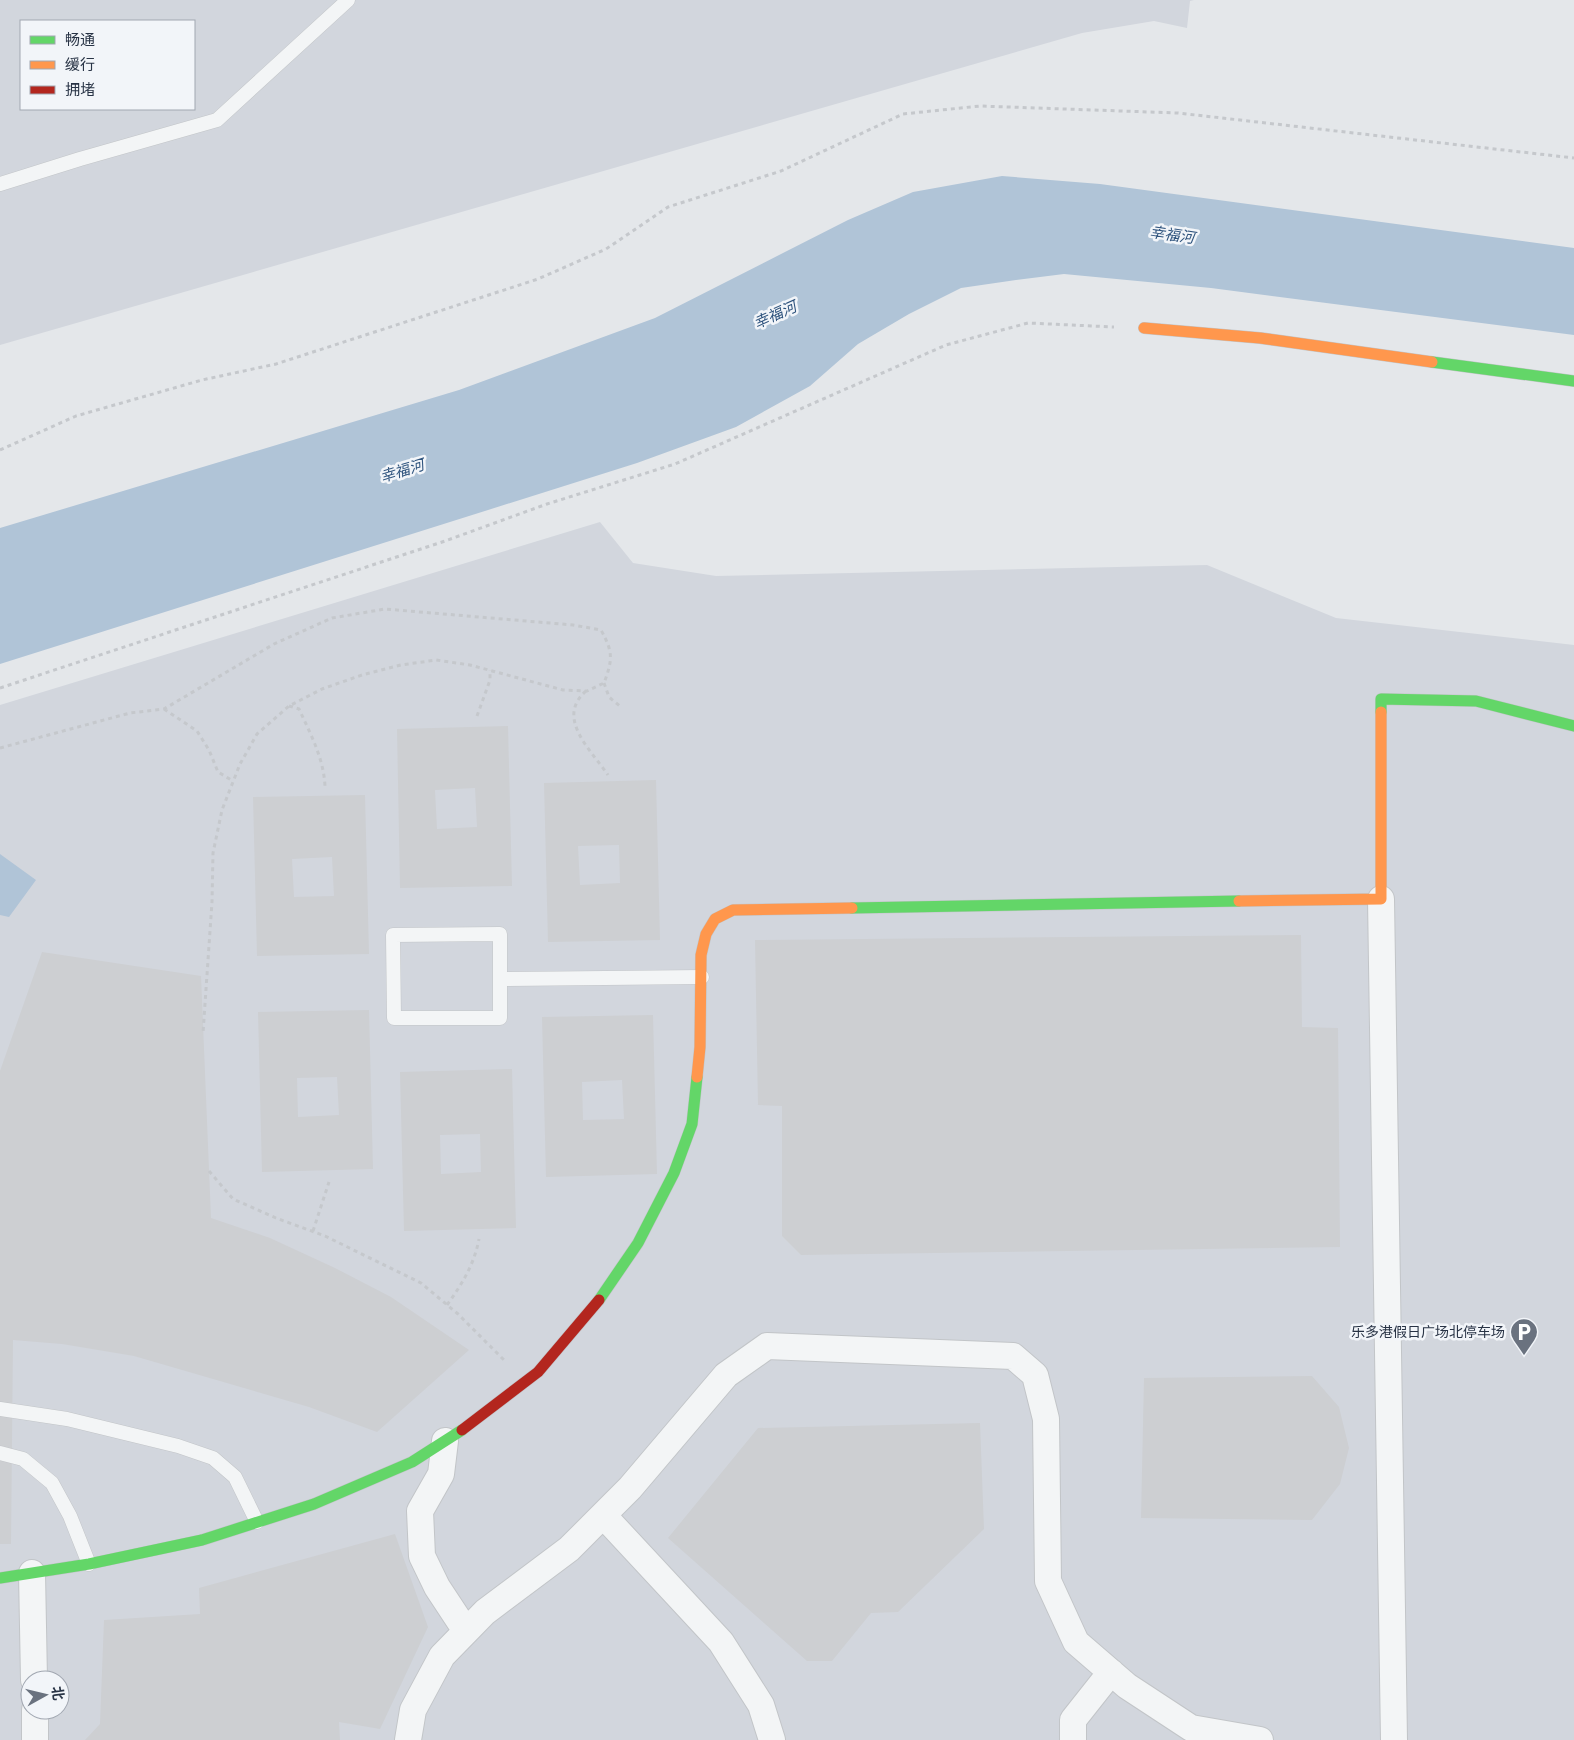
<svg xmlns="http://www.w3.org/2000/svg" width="1574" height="1740" font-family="'IBM Plex Sans','Noto Sans SC',sans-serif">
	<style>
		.built { fill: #d2d6dd; fill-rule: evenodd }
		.water { fill: #b0c4d7 }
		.building { fill: #cdcfd2; fill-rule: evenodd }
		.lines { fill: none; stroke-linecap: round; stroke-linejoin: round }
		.lane-casing { stroke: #c2c5c8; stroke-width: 15 }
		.street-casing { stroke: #c2c5c8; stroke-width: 28 }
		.fast-casing { stroke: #c2c5c8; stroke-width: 12 }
		.slow-casing { stroke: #c2c5c8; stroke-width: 12 }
		.jam-casing { stroke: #c2c5c8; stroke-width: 12 }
		.path { stroke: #c5c8cc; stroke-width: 3; stroke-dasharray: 4 4; stroke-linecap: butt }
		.lane { stroke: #f3f5f6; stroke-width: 14 }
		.street { stroke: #f3f5f6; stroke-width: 26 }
		.fast { stroke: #63d668; stroke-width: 11 }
		.slow { stroke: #ff974d; stroke-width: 11 }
		.jam { stroke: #b3261e; stroke-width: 11 }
		.labels { text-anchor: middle; stroke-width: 5; stroke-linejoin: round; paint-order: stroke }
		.poi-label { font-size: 14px; fill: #283345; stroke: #f2f5f9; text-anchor: end }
		.water-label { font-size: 15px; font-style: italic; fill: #2e537d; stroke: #f2f5f9 }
	</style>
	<rect width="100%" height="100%" fill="#e4e7ea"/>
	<path class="built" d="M0,0h1194l-4,1 -3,27 -33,-7 -72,12 -1082,312zM21,21h173v88h-173z
		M600,522l33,41 83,13 491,-11 129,53 238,27v1095h-1574v-1035zM30,1680h30v30h-30z"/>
	<path class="water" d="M1002,176l98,8 474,64v87l-363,-47 -147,-14 -48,6 -55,8 -52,26 -51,30 -48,42 -74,41 -99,36 -637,201v-136l459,-138 196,-72 193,-98 65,-28z
		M0,854l36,26 -27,37 -9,-2z"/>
	<path class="building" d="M508,726l4,160 -112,2 -3,-159zM475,788l2,39 -40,2 -2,-39z
		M656,780l4,160 -112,2 -4,-159zM619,845l1,38 -40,2 -2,-39z
		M365,795l4,159 -112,2 -4,-159zM332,857l2,39 -40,1 -2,-38z
		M1301,935l1,92 36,1 2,219 -539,8 -19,-19v-130l-24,-1 -3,-165z
		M42,952l159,24 10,242 59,20 65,30 56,29 78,53 -92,82 -68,-25 -175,-51 -72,-12 -49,-4 -2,204h-11v-473z
		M369,1010l4,159 -111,3 -4,-160zM337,1077l2,38 -41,2 -1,-39z
		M653,1015l4,159 -111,3 -4,-160zM622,1080l2,39 -41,1 -1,-38z
		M512,1069l4,159 -112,3 -4,-159zM480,1134l1,38 -40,2 -1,-39z
		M1312,1376l27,31 10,41 -9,36 -28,36 -171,-2 3,-140z
		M980,1423l4,106 -86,83 -27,1 -39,48h-25l-139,-123 90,-110z
		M395,1534l33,93 -48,102 -41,-7 1,18h-255l15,-16 4,-104 96,-6 -1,-26z"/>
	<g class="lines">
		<g class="lane-casing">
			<path id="lane" d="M0,184l80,-25 137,-39 131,-120
				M500,934v84h-106l-1,-83z
				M500,979l202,-2
				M0,1409l67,10 111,27 35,12 22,19 22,45
				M0,1453l23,6 29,24 18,33 19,48"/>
		</g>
		<g class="street-casing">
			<path id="street" d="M1381,899l13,841
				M445,1441l-4,33 -21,37 2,45 15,31 29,44
				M603,1515l118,127 40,63 11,35
				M32,1573l2,107
				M35,1710v30
				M408,1740l5,-30 29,-54 43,-44 84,-63 61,-61 96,-113 41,-29 246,10 22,19 11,44 2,162 28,61 51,44 64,42 69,12
				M1073,1740v-20l38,-48"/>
		</g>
		<g class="fast-casing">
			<path id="fast" d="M1432,362l142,19
				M1381,712v-13l95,2 98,25
				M852,908l387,-7
				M599,1300l39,-57 36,-70 18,-49 5,-47
				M0,1578l89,-14 113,-24 112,-36 98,-42 50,-32"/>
		</g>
		<g class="slow-casing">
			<path id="slow" d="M1144,328l116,10 172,24
				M1239,901l142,-2v-187
				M697,1077l3,-30 1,-92 5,-21 9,-15 18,-9 119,-2"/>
		</g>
		<g class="jam-casing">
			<path id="jam" d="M462,1430l76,-58 61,-72"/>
		</g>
		<path class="path" d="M0,450l76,-34 126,-36 74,-16 262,-85 68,-30 62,-42 113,-36 122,-57 77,-8 198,7 396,45
			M604,683l5,14 12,10
			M0,688l445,-147 102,-37 128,-40 271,-119 82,-22 86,4
			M586,691c-31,27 5,59 22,84
			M289,706l10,3c12,26 25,50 26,78
			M164,709l33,22 12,19 9,22 15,9
			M477,716l13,-36v-10
			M0,748l130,-35 34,-4 110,-65 58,-26 53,-9 188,16 28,5c12,22 12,29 3,53l-17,8 -24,-1 -93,-25 -34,-5 -35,5 -39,10 -40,14 -33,17 -32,28 -17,30 -18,46 -9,43 -1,49 -9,131
			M209,1171l24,28 43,19 49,18 96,47 37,31 46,46
			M313,1231l16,-49
			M447,1305c15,-21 27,-40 32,-66"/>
		<use href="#lane" class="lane"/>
		<use href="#street" class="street"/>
		<use href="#fast" class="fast"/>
		<use href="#slow" class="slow"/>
		<use href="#jam" class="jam"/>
	</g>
	<defs>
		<g id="parking-pin" transform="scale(1.4375)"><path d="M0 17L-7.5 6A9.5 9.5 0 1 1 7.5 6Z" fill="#6a727f" stroke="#f2f5f9"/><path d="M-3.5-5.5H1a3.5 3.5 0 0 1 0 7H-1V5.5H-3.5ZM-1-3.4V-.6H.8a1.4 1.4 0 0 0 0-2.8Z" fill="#fff"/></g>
	</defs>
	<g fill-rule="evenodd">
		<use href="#parking-pin" x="1524" y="1332"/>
	</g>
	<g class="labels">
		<g class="poi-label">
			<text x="1505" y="1337">乐多港假日广场北停车场</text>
		</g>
		<g class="water-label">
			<text transform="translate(1172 235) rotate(8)" y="5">幸福河</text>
			<text transform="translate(775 315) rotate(-24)" y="5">幸福河</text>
			<text transform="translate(402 471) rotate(-17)" y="5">幸福河</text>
		</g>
	</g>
	<rect x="20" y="20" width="175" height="90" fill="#f2f5f9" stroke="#a1a7b1"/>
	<rect x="30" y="36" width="25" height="8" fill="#63d668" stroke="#a1a7b1"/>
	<text x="65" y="45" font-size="15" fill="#283345">畅通</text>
	<rect x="30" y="61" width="25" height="8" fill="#ff974d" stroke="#a1a7b1"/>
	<text x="65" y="70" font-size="15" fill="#283345">缓行</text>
	<rect x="30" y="86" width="25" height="8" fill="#b3261e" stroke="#a1a7b1"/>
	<text x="65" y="95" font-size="15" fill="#283345">拥堵</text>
	<g transform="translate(45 1695) rotate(82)"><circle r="24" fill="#f2f5f9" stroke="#a1a7b1"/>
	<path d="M0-4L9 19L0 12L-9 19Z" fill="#6a727f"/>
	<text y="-8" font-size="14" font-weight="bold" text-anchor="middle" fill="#283345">北</text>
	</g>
</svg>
